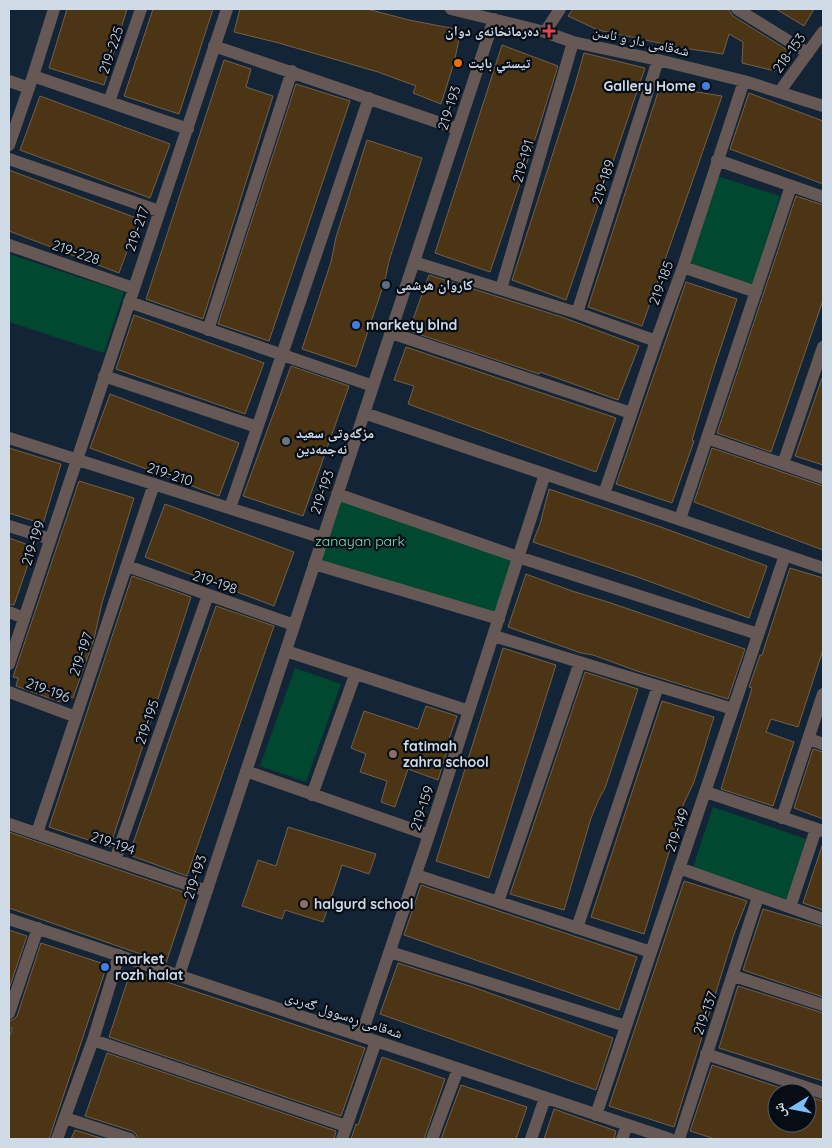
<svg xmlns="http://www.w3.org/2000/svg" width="832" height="1148" font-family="Quicksand,'Noto Naskh Arabic',sans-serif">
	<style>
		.green { fill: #00482f }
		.building { fill: #4c3514; stroke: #736049 }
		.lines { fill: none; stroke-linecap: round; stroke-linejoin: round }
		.minor { stroke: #665955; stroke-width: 12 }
		.health-dot { fill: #e0444e; stroke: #060d15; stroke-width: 2 }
		.food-dot { fill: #e8710a; stroke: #060d15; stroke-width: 2 }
		.shop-dot { fill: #3f7fe0; stroke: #060d15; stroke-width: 2 }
		.service-dot { fill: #5c6f8a; stroke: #060d15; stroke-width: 2 }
		.worship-dot { fill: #6b7280; stroke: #060d15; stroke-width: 2 }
		.education-dot { fill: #8d6e63; stroke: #060d15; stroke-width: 2 }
		.labels { text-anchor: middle; stroke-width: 4.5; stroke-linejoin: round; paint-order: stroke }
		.poi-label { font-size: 14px; font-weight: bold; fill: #cfdbe7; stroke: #060d15; text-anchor: start }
		.street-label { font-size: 14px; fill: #cfdbe7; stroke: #060d15 }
		.park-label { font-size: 14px; fill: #75e5b2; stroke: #060d15 }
	</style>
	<rect width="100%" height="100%" fill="#122436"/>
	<path class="green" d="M717,176l63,20 -28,89 -63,-20z
		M9,254l115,38 -20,61 -95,-31z
		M336,497l176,62 -16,54 -182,-49z
		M295,668l46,16 -35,98 -46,-16z
		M713,807l93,32 -20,60 -93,-32z"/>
	<path class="building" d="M67,9h60l-23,76 -55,-17z
		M153,9h60l-34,105 -55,-18z
		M240,9h127l42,11 52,10 -7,33 -13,41 -28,-11 3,-7 -38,-14 -99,-29 -45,-11z
		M573,9h155l5,7 56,35 -14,20 -33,-8 1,-21 -14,-8 -6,20 -40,-6 -85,-18 -30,-14z
		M776,9h38l-10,17z
		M502,45l56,21 -18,58 -50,148 -55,-19z
		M584,53l61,15 -79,232 -54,-20 62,-192z
		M224,60l27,9 -5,18 27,9 -70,223 -57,-20z
		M296,84l54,17 -81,240 -51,-17z
		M660,86l62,10 -80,230 -54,-19z
		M749,93l74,28v63l-93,-35z
		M40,96l130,48 -20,54 -130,-48z
		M367,140l55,18 -33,103 -4,19 -29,87 -54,-18 29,-87 5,-25z
		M9,170l130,49 -20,54 -110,-42z
		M796,196l27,9v95l-52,152 -54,-19z
		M429,275l133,42 77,29 -21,54 -78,-28 -1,2 -127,-42 3,-6 -4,-1z
		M686,282l51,17 -22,66 -23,75 2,1 -22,62 -56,-19z
		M134,315l130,48 -19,51 -129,-45z
		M406,347l210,71 -20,54 -188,-68 6,-18 -20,-6z
		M291,366l58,20 -46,130 -60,-20z
		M822,378h1v87l-28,-9z
		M110,394l129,49 -20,53 -129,-48z
		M9,448l52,16 -18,60 -34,-11z
		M712,448l111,38v64l-129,-48z
		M79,481l55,17 -32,105 -8,36 -21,59 -10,-4 -3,8 -44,-16 2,-8 -5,-1z
		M549,489l109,37 109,40 -18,52 -109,-40 -107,-36 7,-18z
		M165,504l129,48 -20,54 -129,-49z
		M9,538l25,9 -20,58 -5,-1z
		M790,568l33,10v72l-25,77 -27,-8 -5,13 28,10 -21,64 -52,-17 31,-101 -3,-1 11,-32h2z
		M526,574l46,17 36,11 137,47 -17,50 -91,-28 -44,-16 -12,-2 -73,-26z
		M132,576l59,21 -81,250 -61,-20z
		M216,606l58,20 -87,250 -58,-21z
		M503,648l53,17 -67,213 -53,-17z
		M585,672l53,17 -33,99 -7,13 -7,17 -27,92 -54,-16z
		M662,701l52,16 -20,65 -10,21 -40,131 -53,-17z
		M426,706l31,10 -8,23h2l-13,41 -30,-11 -13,38 -14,-5 6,-21 -27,-9 6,-18 -15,-6 13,-37 54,18z
		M813,749l10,3v67l-29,-11z
		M288,827l88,27 -7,20 -27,-9 -19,57 -38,-12 -3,9 -40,-13 16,-46 18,6z
		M9,832l180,62 -23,69 -157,-55z
		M822,846h1v64l-20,-7z
		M684,881l63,20 -13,33 -60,193 -65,-21z
		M421,885l216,72 -18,53 -215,-75z
		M763,909l60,18v70l-80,-27z
		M9,930l18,6 -18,53z
		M41,943l66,22 -58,174h-40v-101l3,-10h-3v-7l5,-2 3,-3z
		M398,963l75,24 140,51 -17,52 -216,-76z
		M131,970l234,78 -24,68 -232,-79z
		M738,986l85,27v68l-104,-33z
		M107,1053l229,78 -2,8h-196l-2,-5 -4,-3 -47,-15z
		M382,1057l63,22 -21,60h-73l5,-15 2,1z
		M712,1065l81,27v1h-16v30h30v-27l16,5v38h-108l-25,-8z
		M461,1085l66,22 -11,32h-75z
		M554,1109l62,22 -2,8h-70z
		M75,1130l29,9h-33z"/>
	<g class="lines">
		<path class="minor" d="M451,9l94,23 28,10 85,18 86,21 79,25
			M737,9l71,44
			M545,32l15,-23
			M214,46l244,83
			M33,76l155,53
			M9,81l20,7
			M780,91l43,-59
			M109,102l32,-93
			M9,145l24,-69 21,-67
			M9,159l150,52
			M717,160l106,37
			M9,245l124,43
			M414,262l163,51 79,28
			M683,267l73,25
			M501,289l72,-247
			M129,302l244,84
			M577,313l81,-253
			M208,330l84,-259
			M391,333l240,80
			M104,376l153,51
			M364,413l459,155
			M9,438l314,100
			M707,438l116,40
			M783,464l40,-117
			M337,494l181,63 240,77
			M604,494l52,-153 27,-74 61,-186
			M230,508l139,-410
			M680,519l111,-333
			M9,526l41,13
			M314,564l185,55
			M127,566l167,59
			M9,612l15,6
			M494,636l239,73
			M286,651l183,60
			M9,664l218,-655
			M9,692l67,25
			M809,739l14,5
			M246,771l183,64
			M706,792l117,39
			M312,795l43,-120
			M782,818l41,-124
			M9,824l198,67
			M37,833l117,-349
			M115,860l93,-265
			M679,868l144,51
			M416,875l235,77
			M498,902l82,-240
			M790,907l26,-78
			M9,919l661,220
			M577,928l81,-242
			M390,952l236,74
			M179,975l315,-956
			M734,976l89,29
			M9,1013l29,-85
			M361,1036l68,-201 116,-361
			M93,1040l253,86
			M706,1054l117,39
			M596,1115l189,-560
			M65,1118l65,21
			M57,1139l36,-99 26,-85
			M342,1139l34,-98
			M432,1139l26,-70
			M531,1139l14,-41
			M622,1139l5,-14
			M679,1139l79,-242"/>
	</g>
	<path class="health-dot" d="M546.5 23.5h5v5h5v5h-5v5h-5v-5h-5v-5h5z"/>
	<circle class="food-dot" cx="458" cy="63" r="5"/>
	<g class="shop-dot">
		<circle cx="706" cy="86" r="5"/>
		<circle cx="356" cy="325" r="5"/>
		<circle cx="105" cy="967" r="5"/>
	</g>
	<circle class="service-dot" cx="386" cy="285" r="5"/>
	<circle class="worship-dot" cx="286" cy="441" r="5"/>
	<g class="education-dot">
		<circle cx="393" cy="754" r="5"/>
		<circle cx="304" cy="904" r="5"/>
	</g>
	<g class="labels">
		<g class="poi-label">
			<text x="539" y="36" text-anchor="end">دەرمانخانەی دوان</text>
			<text x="468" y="68">تيستي بايت</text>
			<text x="696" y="91" text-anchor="end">Gallery Home</text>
			<text x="396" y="290">كاروان هرشمی</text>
			<text x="366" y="330">markety blnd</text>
			<text x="296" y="438">مزگەوتی سعید<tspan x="296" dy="16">نەجمەدین</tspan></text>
			<text x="403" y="751">fatimah<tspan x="403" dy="16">zahra school</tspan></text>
			<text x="314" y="909">halgurd school</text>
			<text x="115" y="964">market<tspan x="115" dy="16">rozh halat</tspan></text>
		</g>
		<g class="street-label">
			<text transform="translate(641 41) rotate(12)" y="5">شەقامی دار و ئاسن</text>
			<text transform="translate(111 50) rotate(-71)" y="5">219-225</text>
			<text transform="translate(789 53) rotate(-54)" y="5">218-153</text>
			<text transform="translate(449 108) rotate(-72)" y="5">219-193</text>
			<text transform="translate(523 161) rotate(-74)" y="5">219-191</text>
			<text transform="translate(603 182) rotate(-72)" y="5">219-189</text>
			<text transform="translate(137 229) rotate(-71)" y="5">219-217</text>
			<text transform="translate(76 252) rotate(19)" y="5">219-228</text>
			<text transform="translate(661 283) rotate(-70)" y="5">219-185</text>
			<text transform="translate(170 474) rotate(18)" y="5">219-210</text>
			<text transform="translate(322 492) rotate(-71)" y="5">219-193</text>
			<text transform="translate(33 543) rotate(-72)" y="5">219-199</text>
			<text transform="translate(215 582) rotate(19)" y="5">219-198</text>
			<text transform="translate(81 654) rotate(-71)" y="5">219-197</text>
			<text transform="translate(48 690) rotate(20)" y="5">219-196</text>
			<text transform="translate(147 722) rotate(-71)" y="5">219-195</text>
			<text transform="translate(422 808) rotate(-72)" y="5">219-159</text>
			<text transform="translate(677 830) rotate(-71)" y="5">219-149</text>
			<text transform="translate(113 843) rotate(19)" y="5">219-194</text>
			<text transform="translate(195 877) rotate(-72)" y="5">219-193</text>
			<text transform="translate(705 1013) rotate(-70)" y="5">219-137</text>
			<text transform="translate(344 1015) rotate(18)" y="5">شەقامی ڕەسوول گەردی</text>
		</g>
		<g class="park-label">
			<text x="360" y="546">zanayan park</text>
		</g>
	</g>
	<rect width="832" height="1148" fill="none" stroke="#cfdbe7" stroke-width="20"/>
	<g transform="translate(792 1108) rotate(260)"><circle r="24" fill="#060d15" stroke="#565f69"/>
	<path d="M0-4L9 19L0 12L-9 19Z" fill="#7cbef9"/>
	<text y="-8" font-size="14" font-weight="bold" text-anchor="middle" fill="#cfdbe7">ش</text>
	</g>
</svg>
